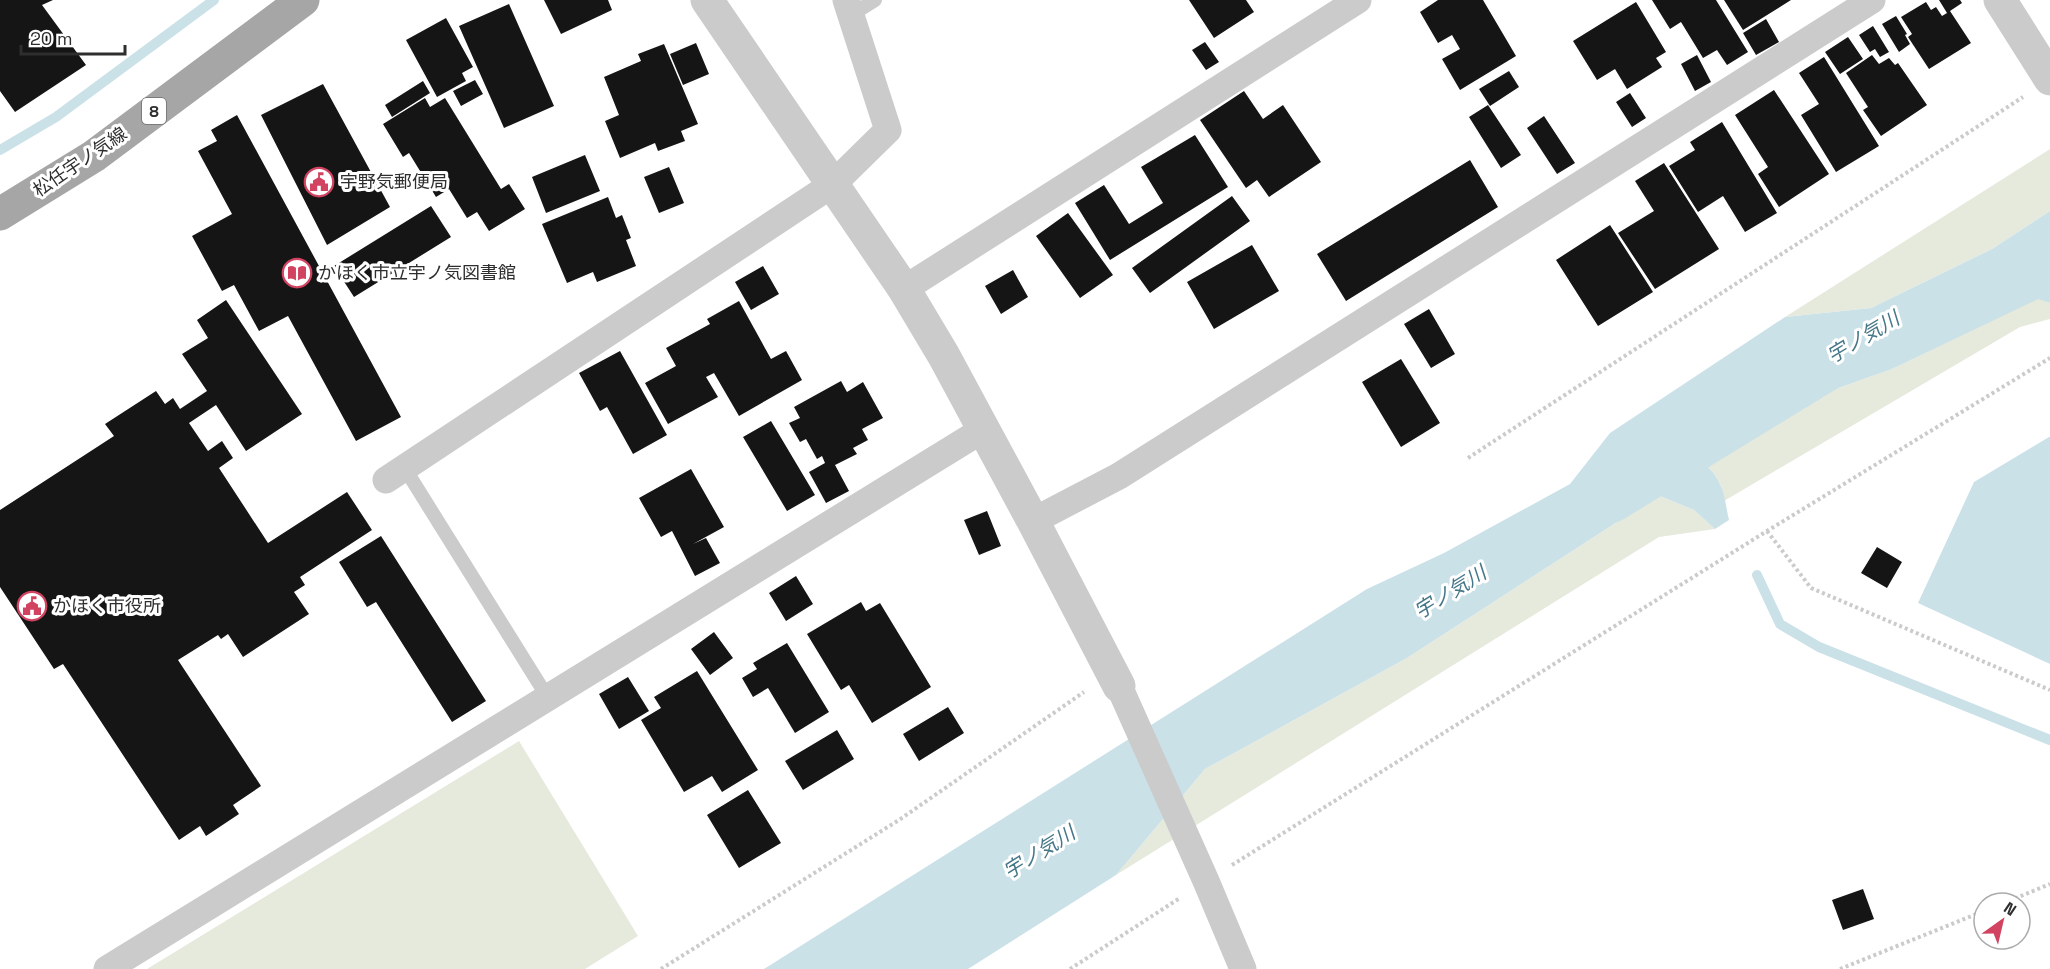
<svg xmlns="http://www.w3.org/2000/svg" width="2050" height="969" font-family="'Space Grotesk','Noto Sans JP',sans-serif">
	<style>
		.green { fill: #e6eadd }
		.water { fill: #cbe1e8 }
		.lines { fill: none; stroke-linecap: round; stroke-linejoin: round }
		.stream { stroke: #cbe1e8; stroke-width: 10 }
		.river { stroke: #cbe1e8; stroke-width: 62 }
		.building { fill: #151515 }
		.path { stroke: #cbcbcb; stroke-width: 4; stroke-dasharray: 3 3; stroke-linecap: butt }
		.service { stroke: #cbcbcb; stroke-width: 14 }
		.minor { stroke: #cbcbcb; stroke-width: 27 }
		.tertiary { stroke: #cbcbcb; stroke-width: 33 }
		.primary { stroke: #a6a6a6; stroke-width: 33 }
		.labels { text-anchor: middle; stroke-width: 6; stroke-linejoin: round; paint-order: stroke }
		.shield { fill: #fff; stroke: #6d6d6d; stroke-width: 1.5 }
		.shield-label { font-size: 16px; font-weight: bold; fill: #2e2e2e }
		.street-label { font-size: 18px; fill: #2e2e2e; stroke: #fff }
		.poi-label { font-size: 18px; fill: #2e2e2e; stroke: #fff; text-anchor: start }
		.water-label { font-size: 20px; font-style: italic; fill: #457788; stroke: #fff }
	</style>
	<rect width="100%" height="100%" fill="#fff"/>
	<path class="green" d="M2050,149v62l-58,38 -121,59 -86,9z
		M2038,298l12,5v16l-30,8 -296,174c-1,-6 -2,-14 -5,-19 -9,-20 -34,-30 -51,-43l16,-16 57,-22 72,-4 79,-28z
		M1660,496l34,14 21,19 -56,8 -543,338 89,-106 202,-111 207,-134 19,-23z
		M519,741l119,195 -53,33h-438z"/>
	<path class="water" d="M2050,211v92l-12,-4 -146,70 -79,28 -72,4 -57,22 -16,16c17,13 42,23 51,43 6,11 7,26 10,38l-14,9 -21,-19 -34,-14 -27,5 -19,23 -207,134 -202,111 -89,106 -148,94h-204l603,-380 77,-36 126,-69 40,-51 175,-116 86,-9 121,-59z
		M2049,437h1v227l-132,-61 56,-121z"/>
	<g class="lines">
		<path class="stream" d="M0,150l56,-33 158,-117
			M1757,575l23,49 39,23 231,93"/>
		<path class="river" d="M1607,493l224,-137"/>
	</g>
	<path class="building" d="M0,0h53l-11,5 44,60 -71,47 -15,-21z
		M544,0h64l4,10 -51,24z
		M1189,0h57l8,12 -40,26z
		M1438,0h45l33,56 -56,34 -18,-31 18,-10 -8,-14 -14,8 -18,-31z
		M1652,0h64l32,52 -21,13 -10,-15 -14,8 -22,-36 -11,7z
		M1724,0h67l-48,30z
		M1939,0h21l2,3 -12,8 21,32 -42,26 -21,-32 4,-3 -11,-17 25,-15 5,8 5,-3 6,9 5,-3z
		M1636,2l30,50 -10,6 6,9 -35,22 -12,-20 -18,11 -24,-39z
		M509,4l45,102 -50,22 -45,-102z
		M1896,16l11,18 -2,1 5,9 -11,8 -17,-28z
		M446,18l27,49 -11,6 4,8 -29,16 -31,-57z
		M1766,19l13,23 -23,13 -13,-22z
		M1873,26l16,26 -9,5 -5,-8 -5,3 -11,-17z
		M1848,37l15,22 -23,15 -15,-22z
		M1205,42l14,20 -13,8 -14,-20z
		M696,43l13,31 -26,11 -13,-31z
		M664,44l34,80 -17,7 4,10 -27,10 -3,-8 -35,15 -15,-37 14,-6 -15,-38 37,-16 -3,-7z
		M1697,55l14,27 -16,9 -14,-27z
		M1872,55l7,9 10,-6 6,7 3,-2 29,42 -46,31 -18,-26 5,-3 -22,-34z
		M1824,57l55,89 -43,26 -35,-57 18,-11 -20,-31z
		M1509,71l10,16 -29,19 -11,-17z
		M475,80l8,14 -22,12 -8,-15z
		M423,81l7,12 -38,24 -7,-12z
		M323,84l67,123 -63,38 -66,-130z
		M1774,90l55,84 -50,33 -21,-33 10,-7 -33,-52z
		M1244,91l19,28 20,-14 38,57 -52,35 -12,-17 -11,8 -46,-68z
		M1630,93l16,25 -14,9 -16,-25z
		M425,98l5,9 15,-9 56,91 8,-5 16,25 -36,22 -12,-19 -10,6 -18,-29 -13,8 -27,-44 -6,4 -20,-33z
		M1488,105l33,50 -20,13 -32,-51z
		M237,115l164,302 -45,24 -68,-125 -29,15 -25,-46 -12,6 -30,-55 40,-22 -34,-63 19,-10 -6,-11z
		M1544,116l31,47 -18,11 -30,-46z
		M1722,122l55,91 -32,19 -22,-36 -25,16 -29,-46 26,-16 -5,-8z
		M1195,135l33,52 -118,73 -35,-57 29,-18 25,39 34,-21 -22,-36z
		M585,155l15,36 -54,22 -14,-36z
		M1470,160l28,47 -152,94 -29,-47z
		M1664,163l55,86 -64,40 -37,-56 36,-22 -19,-30z
		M669,167l15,36 -25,10 -15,-36z
		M1232,196l18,25 -100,72 -18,-25z
		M608,197l8,21 6,-3 9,23 -5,2 10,26 -39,16 -4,-10 -26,11 -25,-59z
		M431,206l20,31 -97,60 -20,-31z
		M1068,213l45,62 -33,23 -44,-62z
		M1610,225l43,67 -55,34 -42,-66z
		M1252,245l27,46 -65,38 -27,-47z
		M763,266l16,28 -28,16 -16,-28z
		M1013,270l15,27 -27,17 -16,-28z
		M226,300l76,114 -56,37 -30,-46 -27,18 19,28 14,-10 11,17 -14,10 49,75 79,-51 25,38 -72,47 5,8 -11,7 15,22 -66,43 -15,-23 -7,5 -3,-4 -40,25 83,126 -28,19 6,9 -33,22 -6,-10 -21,14 -116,-176 -9,5 -54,-82v-77l114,-74 -9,-12 51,-33 9,13 8,-6 7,11 27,-18 -25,-37 26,-16 -11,-18z
		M739,301l32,58 15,-8 16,29 -63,36 -25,-43 -8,4 12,20 -50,27 -23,-41 31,-17 -10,-18 44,-24 -3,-5z
		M1429,309l26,45 -24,14 -27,-44z
		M620,351l47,84 -34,19 -26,-47 -7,4 -21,-38z
		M1401,359l39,64 -39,24 -39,-65z
		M841,381l6,11 16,-10 20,36 -21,11 6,11 -15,8 4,6 -22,11 14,26 -23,12 -17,-31 16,-9 -3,-7 -5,3 -11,-20 -6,3 -11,-19 11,-5 -6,-11z
		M771,421l44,74 -28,16 -44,-74z
		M691,469l33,58 -31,17 13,-6 14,25 -25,13 -23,-45 -11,6 -22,-39z
		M987,511l14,35 -22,9 -15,-35z
		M381,536l105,165 -34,21 -76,-120 -9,5 -28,-45z
		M1877,547l25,15 -15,26 -26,-15z
		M796,576l17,28 -27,17 -17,-28z
		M861,602l5,9 14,-8 51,84 -59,36 -23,-38 -8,5 -34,-56z
		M714,632l19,26 -23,17 -19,-26z
		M787,643l42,69 -34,21 -27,-45 -15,9 -11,-19 15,-9 -4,-6z
		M697,671l61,99 -36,22 -10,-16 -28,16 -43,-72 20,-12 -7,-11z
		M628,677l21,34 -30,18 -20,-35z
		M948,707l16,26 -45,28 -16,-27z
		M837,730l17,29 -51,31 -18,-29z
		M748,790l33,53 -42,25 -32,-53z
		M1863,889l11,30 -31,11 -11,-30z"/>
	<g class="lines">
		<path class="path" d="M1468,458l555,-361
			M1767,531l44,57 239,102
			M1232,865l535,-334 283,-173
			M2004,903l46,-19
			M661,969l238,-149 185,-128
			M1070,969l110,-71
			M1840,969l144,-58"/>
		<path class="service" d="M851,15l24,-15
			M404,467l144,231"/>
		<path class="minor" d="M904,289l454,-289
			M386,480l447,-296 55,-54 -42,-130
			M1033,521l86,-45 753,-476
			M1119,686l87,195 37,88
			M107,969l877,-540"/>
		<path class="tertiary" d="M707,0l197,289 40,67 89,165 86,165
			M2000,0l50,79"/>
		<path class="primary" d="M0,214l94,-58 209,-156"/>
	</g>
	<defs>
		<g id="civic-ring" transform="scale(1.5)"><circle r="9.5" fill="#fff" stroke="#d24362" stroke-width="1.5"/><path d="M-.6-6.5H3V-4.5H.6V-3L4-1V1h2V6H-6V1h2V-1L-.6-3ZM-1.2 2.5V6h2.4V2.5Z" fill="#d24362"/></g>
		<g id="library-ring" transform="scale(1.5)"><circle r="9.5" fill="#fff" stroke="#d24362" stroke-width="1.5"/><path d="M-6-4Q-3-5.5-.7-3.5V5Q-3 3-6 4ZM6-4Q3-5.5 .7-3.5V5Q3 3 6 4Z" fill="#d24362"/></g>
	</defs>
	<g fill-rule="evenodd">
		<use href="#civic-ring" x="319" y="182"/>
		<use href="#library-ring" x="297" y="273"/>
		<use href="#civic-ring" x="32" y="606"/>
	</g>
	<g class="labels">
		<rect class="shield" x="142" y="98" width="24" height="26" rx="4.5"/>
		<g class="shield-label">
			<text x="154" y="117">8</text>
		</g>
		<g class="street-label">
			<text transform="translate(80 162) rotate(-34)" y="6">松任宇ノ気線</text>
		</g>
		<g class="poi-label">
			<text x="340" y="188">宇野気郵便局</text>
			<text x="318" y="279">かほく市立宇ノ気図書館</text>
			<text x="53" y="612">かほく市役所</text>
		</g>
		<g class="water-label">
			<text transform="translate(1863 337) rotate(-31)" y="7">宇ノ気川</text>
			<text transform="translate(1450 592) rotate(-32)" y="7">宇ノ気川</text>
			<text transform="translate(1039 852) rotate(-32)" y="7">宇ノ気川</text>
		</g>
	</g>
	<g transform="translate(2002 921) rotate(34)"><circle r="28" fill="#ffffff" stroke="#ababab" stroke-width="1.5"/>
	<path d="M0-4.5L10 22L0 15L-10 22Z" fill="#d24362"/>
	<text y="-9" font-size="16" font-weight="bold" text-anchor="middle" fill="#2e2e2e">N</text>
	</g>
	<path d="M21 45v9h104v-9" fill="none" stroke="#2e2e2e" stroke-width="3"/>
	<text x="30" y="45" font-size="18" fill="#2e2e2e" stroke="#ffffff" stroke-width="4.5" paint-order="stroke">20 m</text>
</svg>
